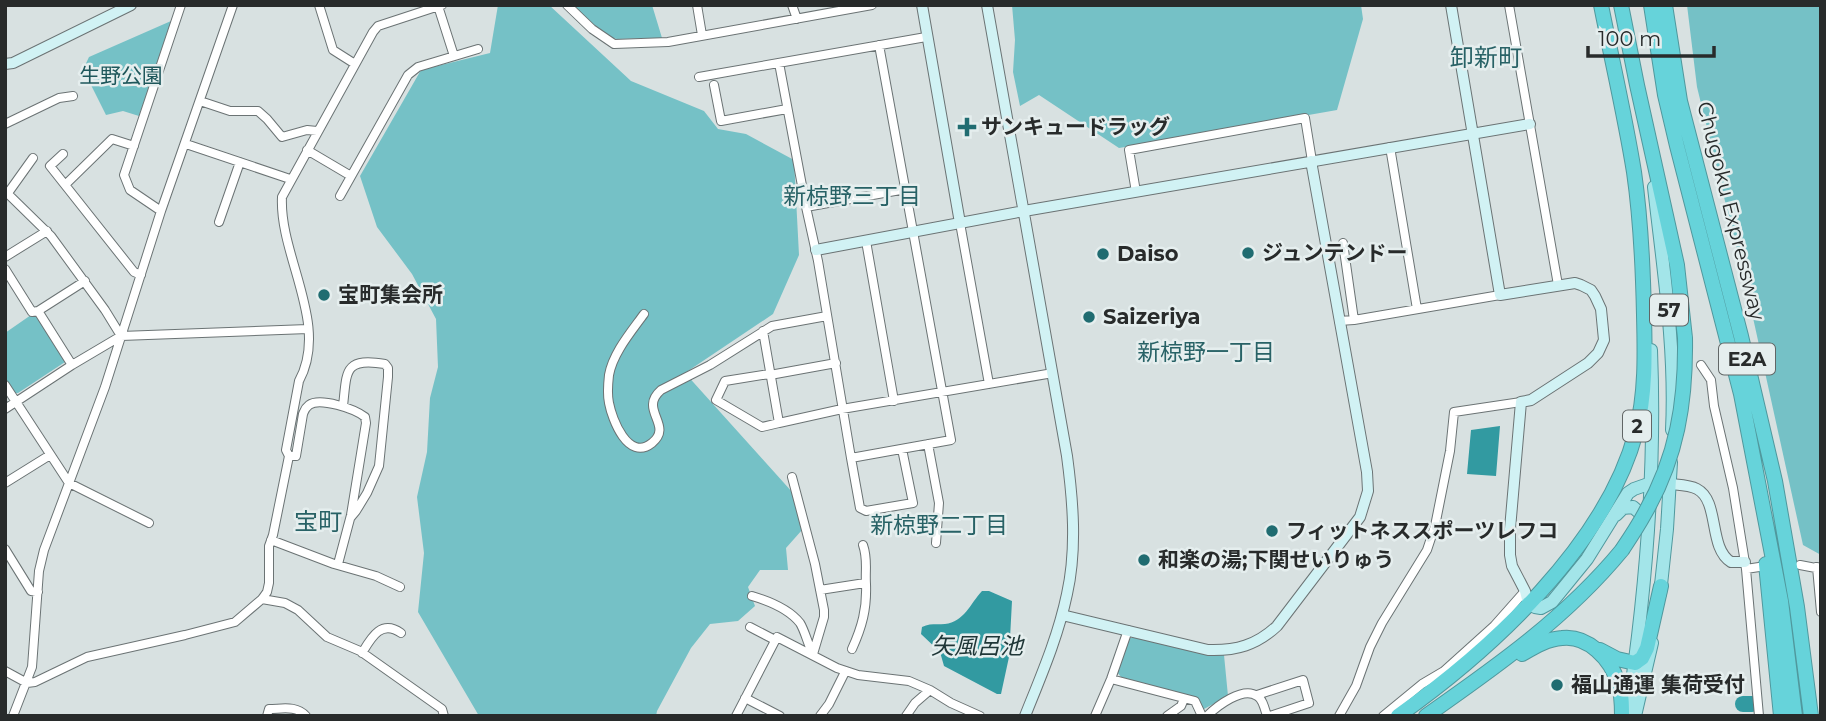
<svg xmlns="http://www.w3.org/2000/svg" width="1826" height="721" font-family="Montserrat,'Noto Sans JP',sans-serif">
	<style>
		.green { fill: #75c1c6 }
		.water { fill: #329aa1 }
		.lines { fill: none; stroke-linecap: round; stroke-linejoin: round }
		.river { stroke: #329aa1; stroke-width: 16 }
		.street-casing { stroke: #6b7374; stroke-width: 10 }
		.secondary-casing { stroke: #6b7374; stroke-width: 12 }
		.primary-casing { stroke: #50989d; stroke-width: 14 }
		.highway-casing { stroke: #50989d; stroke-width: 16 }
		.street { stroke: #fff; stroke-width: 8 }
		.secondary { stroke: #d1f2f4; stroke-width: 10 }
		.primary { stroke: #a3e5e9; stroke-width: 12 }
		.highway { stroke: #66d3da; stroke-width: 14 }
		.highway-bridge-casing { stroke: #50989d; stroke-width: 16; stroke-linecap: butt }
		.highway-bridge { stroke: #66d3da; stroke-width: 14 }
		.poi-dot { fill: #206c71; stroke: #e5eeee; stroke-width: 2.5 }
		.labels { text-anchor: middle; stroke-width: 5; stroke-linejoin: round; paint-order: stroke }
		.shield { fill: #e5eeee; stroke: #616666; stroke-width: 2 }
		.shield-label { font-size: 19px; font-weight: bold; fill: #282b2b }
		.park-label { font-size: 21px; fill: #1e575b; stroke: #e5eeee }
		.poi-label { font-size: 21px; font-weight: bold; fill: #282b2b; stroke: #e5eeee; text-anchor: start }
		.street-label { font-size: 21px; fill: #282b2b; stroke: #e5eeee }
		.neighbourhood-label { font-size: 23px; fill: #286266; stroke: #e5eeee }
		.water-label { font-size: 23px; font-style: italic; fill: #203738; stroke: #e5eeee }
		.quarter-label { font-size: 24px; fill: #286266; stroke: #e5eeee }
	</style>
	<rect width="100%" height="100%" fill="#d8e1e1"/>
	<path class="green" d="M498,5h51l82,76 73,30 14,18 28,5 48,26 5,95 -26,59 -88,59 108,120 9,37 -16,18 2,22h-28l-12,17 7,19 -17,15 -28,3 -19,24 -34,63 -1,5h-177l-61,-104 6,-59 -7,-56 10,-45 3,-54 8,-31 -2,-48 -24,-45 -35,-47 -17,-51 61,-106 69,-17z
		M573,5h79l10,33 -45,1 -12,-3z
		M1012,5h349l2,14 -26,91 -218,38 -80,-53 -19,11 -7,-34 2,-32z
		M1687,5h134v550l-18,-10 -55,-250 -51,-208z
		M171,21l-32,95 -16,-5 -17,4 -18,-36 -8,-3 9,-19z
		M31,315h7l28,44 -1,3 -47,31h-4l-9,-13v-47z
		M1135,637l74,18h15l4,41 -24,13 -8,-11 -75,-21 -4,-5 10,-33z"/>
	<path class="water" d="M1500,426l-4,50 -29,-2 4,-44z
		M982,591h7l23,10 -3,56 -8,37h-4l-53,-28 -4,-14 -19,-18 1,-7c8,-4 15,-2 23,-3 19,-2 25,-20 37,-33z"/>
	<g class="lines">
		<path class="river" d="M1743,704h9"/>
		<g class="street-casing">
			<path id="street" d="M319,5l14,45 22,14
				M567,5l25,24 22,15 54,-2 204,-37
				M697,5l5,30
				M792,5l5,14
				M1509,5l49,280
				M438,6l16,50
				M779,63l27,144 12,54 33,197 100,-18 -72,-395
				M699,77l227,-40
				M714,85l7,36 66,-12
				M200,101l30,10h28l9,8 15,18 25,-7 10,1
				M5,124l54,-26 14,-2
				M186,144l104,35
				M1390,147l27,162
				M307,150l44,26
				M63,154l-13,12 84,106 7,3
				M66,184l46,-45 22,7
				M5,191l46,45 54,74 16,26
				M1136,192l-7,-42 176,-32 7,43
				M8,193l25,-35
				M340,196l68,-121 10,-8 60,-18
				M806,207l100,-18
				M161,211l-31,-21 -6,-15 57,-170
				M219,222l21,-60
				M960,223l29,161
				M866,241l28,160
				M1343,243l11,77
				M5,257l42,-26
				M5,269l27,43 6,-1 34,54
				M38,311l47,-30
				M644,314c-13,18 -31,39 -35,61 -1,9 -2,19 0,28 3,16 19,59 43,40 22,-18 -14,-33 9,-53l49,-25 62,-39 55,-10
				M1339,321l15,-1 146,-25
				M763,331l16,92 63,-14 211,-36
				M1701,365l10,15 3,26 19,82 13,81 13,147
				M769,374l-44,7 -9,19 46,27 17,-4
				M770,375l66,-12
				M5,385l64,98 80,40
				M343,406c4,-34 0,-49 42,-42l3,4v9l-9,89 -12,27 -11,18 -5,6
				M5,409l67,-44 49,-29 187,-7
				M928,444l11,59 -3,40
				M289,456h7l7,-42c2,-5 2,-6 6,-9 11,-8 46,4 56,12l1,6 -15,92 -13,49
				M851,458l9,50 6,3 47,-8 -11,-54
				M792,477l23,87 9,46v7l-11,37
				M5,483l45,-28
				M271,540l63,24 42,12 24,11
				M5,549l26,42 7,1
				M1800,565l21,4
				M1817,567l4,45
				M1746,569l13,-2
				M820,590l45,-7
				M752,596c17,5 37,13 48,27 5,8 8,22 13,31
				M262,599l23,4 13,7 29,27 33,14 82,58 2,7
				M750,627l25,13
				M852,649c10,-22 15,-40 14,-65 -1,-14 2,-25 -3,-39
				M362,653c9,-15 19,-34 39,-20
				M5,671l22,12 8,-1 52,-25 98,-22 50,-13 27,-23 5,-7 2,-9v-37l4,-11 16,-79 -3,-6 13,-69c31,-57 -20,-125 -17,-184l91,-165 5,-6 64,-21
				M1111,679l84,22 7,15
				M1257,695l46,-15 6,23 -39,13
				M745,698l35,18
				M13,716l19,-49 7,-96 5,-21 61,-163 56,-176 72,-206
				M267,716l2,-7c13,0 27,-4 37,7
				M736,716l41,-79 60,31 21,7 51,6 21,9 21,13 29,13
				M820,716l9,-12 16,-32
				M906,716l9,-13 15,-13
				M1095,716l16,-37 17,-49
				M1167,716l14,-10 3,-7
				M1207,716c10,-10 36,-30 50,-20 6,3 8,14 10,20
				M1339,716l17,-30 14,-39 12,-24 45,-73 8,-24 15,-75 4,-39 67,-10
				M1383,716l39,-32 22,-13 50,-45 31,-35"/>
		</g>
		<g class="secondary-casing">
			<path id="secondary" d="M922,5l38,218
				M987,5l80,451c6,45 10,93 0,138 -9,43 -26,82 -42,122
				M1451,5l49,290 75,-12 6,2 10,5 4,6 6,13 3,31 -6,13 -10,10 -57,37 -10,2 -11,127v26l2,11 13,25 3,12
				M5,64l8,-1 118,-58
				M816,250l208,-39 506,-87
				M1670,484c8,1 19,1 27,5 23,12 11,59 34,73h14
				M1062,615l146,35c28,1 49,-5 69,-24l83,-109 8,-26 -1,-19 -56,-311"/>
		</g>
		<g class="primary-casing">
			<path id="primary" d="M1654,187c9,81 22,161 18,243
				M1616,515l7,-7 10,-1 8,7 5,10
				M1660,594l7,-65 4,-67
				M1528,603l7,4 6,1 11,-6 35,-43 41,-66 6,-4 17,-6
				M1627,716c19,-123 29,-242 24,-366
				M1635,716l17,-73"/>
		</g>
		<g class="highway-casing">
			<path id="highway" d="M1621,5l16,80 40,180 8,73
				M1651,5l14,90 12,51 64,248 40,207 14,115
				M1665,5l15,96 61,235 34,145 22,126 14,109
				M1766,564l15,152
				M1600,650l17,9 18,4 7,-5 5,-10 14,-62
				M1522,654c12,-7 25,-15 40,-16 26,-3 49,21 56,45 4,10 4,22 4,33
				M1398,716c93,-66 208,-171 238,-284 10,-38 9,-78 8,-117 -1,-48 -3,-95 -10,-143 -9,-56 -22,-111 -33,-167
				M1426,716c70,-49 141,-99 196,-166"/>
		</g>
		<use href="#street" class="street"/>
		<use href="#secondary" class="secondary"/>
		<use href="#primary" class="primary"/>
		<use href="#highway" class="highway"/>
		<g class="highway-bridge-casing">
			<path id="highway-bridge" d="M1622,550c8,-12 16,-24 23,-37 32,-56 41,-111 40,-175"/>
		</g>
		<use href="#highway-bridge" class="highway-bridge"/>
	</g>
	<g class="poi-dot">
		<path d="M963.5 116.5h7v7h7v7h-7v7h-7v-7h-7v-7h7z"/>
		<circle cx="1248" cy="253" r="7"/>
		<circle cx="1103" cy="254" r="7"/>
		<circle cx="324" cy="295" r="7"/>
		<circle cx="1089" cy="317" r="7"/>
		<circle cx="1272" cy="531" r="7"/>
		<circle cx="1144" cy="560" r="7"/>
		<circle cx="1557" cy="685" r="7"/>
	</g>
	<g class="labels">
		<g class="shield">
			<rect x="1650" y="294.5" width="38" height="31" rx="5"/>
			<rect x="1719" y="343.5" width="56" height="31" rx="5"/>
			<rect x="1623" y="410.5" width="28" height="31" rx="5"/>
		</g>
		<g class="shield-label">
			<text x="1669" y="317">57</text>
			<text x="1747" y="366">E2A</text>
			<text x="1637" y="433">2</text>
		</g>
		<g class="park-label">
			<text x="121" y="83">生野公園</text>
		</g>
		<g class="poi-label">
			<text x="981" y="134">サンキュードラッグ</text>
			<text x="1262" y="260">ジュンテンドー</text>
			<text x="1117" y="261">Daiso</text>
			<text x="338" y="302">宝町集会所</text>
			<text x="1103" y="324">Saizeriya</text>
			<text x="1286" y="538">フィットネススポーツレフコ</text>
			<text x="1158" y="567">和楽の湯;下関せいりゅう</text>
			<text x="1571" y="692">福山通運 集荷受付</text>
		</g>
		<g class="street-label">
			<text transform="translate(1731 211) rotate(76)" y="7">Chugoku Expressway</text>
		</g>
		<g class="neighbourhood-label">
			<text x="852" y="204">新椋野三丁目</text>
			<text x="1206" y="360">新椋野一丁目</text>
			<text x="939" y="533">新椋野二丁目</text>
		</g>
		<g class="water-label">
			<text x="977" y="654">矢風呂池</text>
		</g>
		<g class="quarter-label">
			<text x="1486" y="66">卸新町</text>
			<text x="318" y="530">宝町</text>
		</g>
	</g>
	<rect width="1826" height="721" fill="none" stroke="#282b2b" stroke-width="14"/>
	<path d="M1588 46v10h126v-10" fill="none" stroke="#282b2b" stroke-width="3.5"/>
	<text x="1598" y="46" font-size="21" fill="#282b2b" stroke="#e5eeee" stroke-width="5" paint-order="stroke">100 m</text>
</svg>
